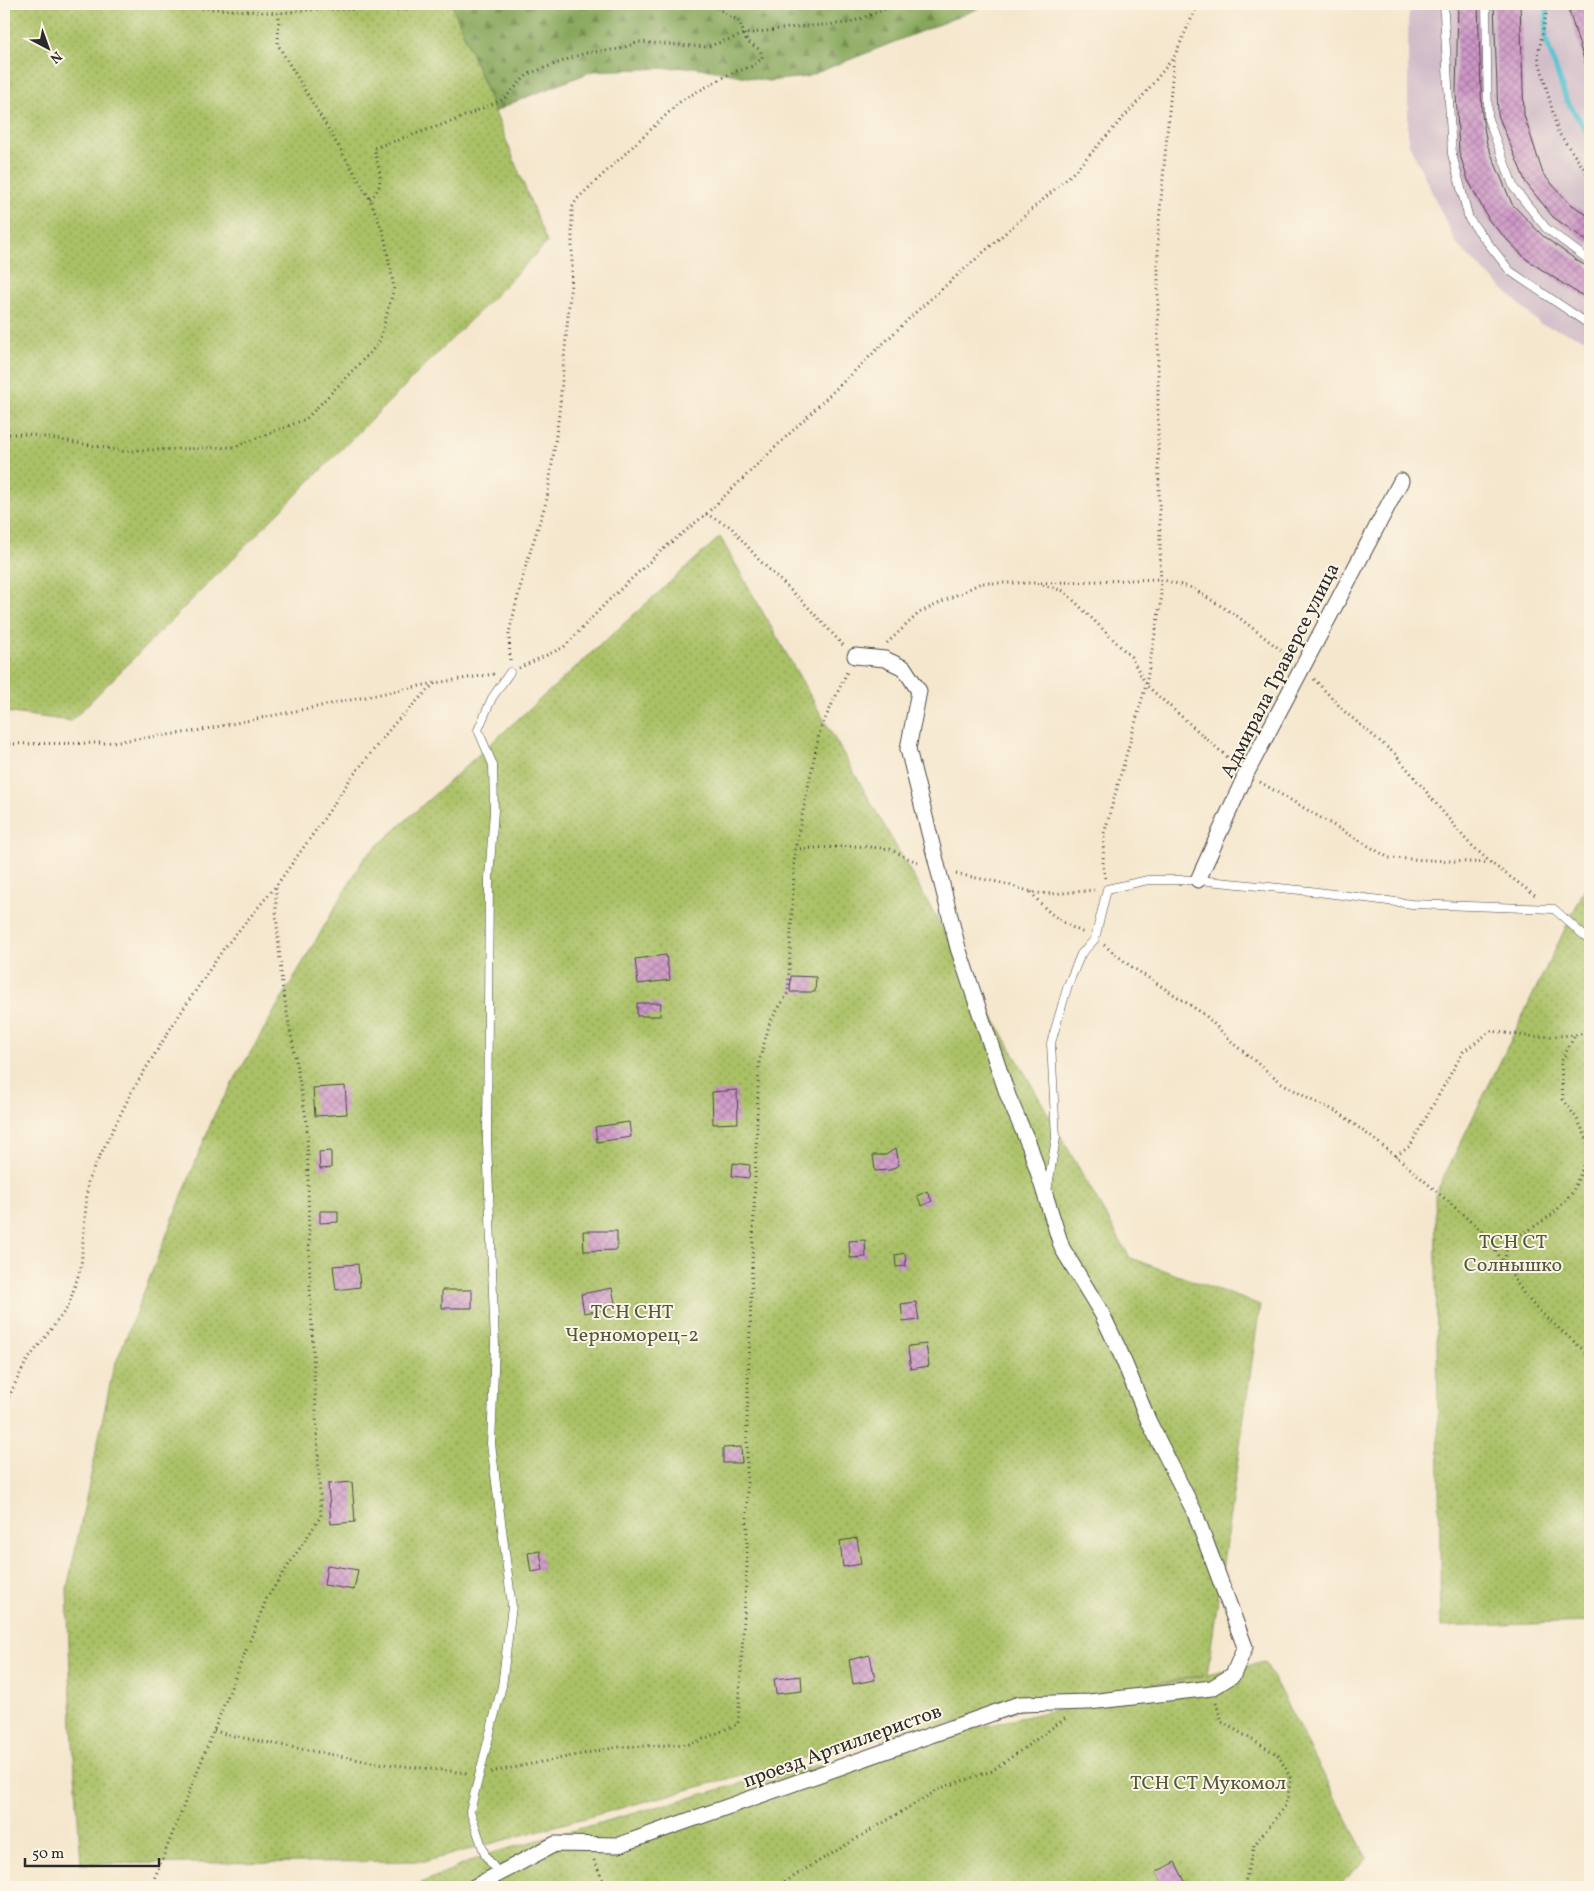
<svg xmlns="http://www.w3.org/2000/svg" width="1594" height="1891" font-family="Vollkorn,serif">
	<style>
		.industrial { fill: #d1bdc9 }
		.grass { fill: url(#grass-dots); stroke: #6a7648 }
		.forest { fill: url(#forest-firs); stroke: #596943 }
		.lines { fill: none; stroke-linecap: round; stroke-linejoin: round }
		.stream { stroke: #55c1cf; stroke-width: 5.5 }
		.building { fill: url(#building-cross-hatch) }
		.service-casing { stroke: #494743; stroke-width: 9 }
		.minor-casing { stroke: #494743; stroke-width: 17 }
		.path { stroke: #494743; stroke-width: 3; stroke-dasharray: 1 4; stroke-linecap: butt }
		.service { stroke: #fff; stroke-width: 8 }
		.minor { stroke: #fff; stroke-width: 15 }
		.labels { text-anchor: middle; stroke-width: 4; stroke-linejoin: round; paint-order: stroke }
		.street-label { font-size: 20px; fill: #2b2b2b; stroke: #fcf5e5 }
		.park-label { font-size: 20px; fill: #51583d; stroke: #fcf5e5 }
	</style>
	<defs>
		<pattern id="grass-dots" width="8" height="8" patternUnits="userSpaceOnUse" patternTransform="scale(1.25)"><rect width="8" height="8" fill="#aac166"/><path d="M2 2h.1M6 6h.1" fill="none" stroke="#8b9d54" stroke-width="1.8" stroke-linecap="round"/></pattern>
		<pattern id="forest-firs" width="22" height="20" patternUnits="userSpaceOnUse" patternTransform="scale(1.25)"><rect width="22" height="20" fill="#87a75b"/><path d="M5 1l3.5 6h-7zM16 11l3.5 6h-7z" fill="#6f884b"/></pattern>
		<pattern id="building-cross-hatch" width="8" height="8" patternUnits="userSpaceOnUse" patternTransform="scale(1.25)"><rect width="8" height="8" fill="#ce97c7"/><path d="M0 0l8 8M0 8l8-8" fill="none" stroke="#a77ba2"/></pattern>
	</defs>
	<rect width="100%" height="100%" fill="#fcf5e5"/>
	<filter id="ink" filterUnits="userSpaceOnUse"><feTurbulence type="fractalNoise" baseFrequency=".02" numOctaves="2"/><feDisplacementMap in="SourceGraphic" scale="10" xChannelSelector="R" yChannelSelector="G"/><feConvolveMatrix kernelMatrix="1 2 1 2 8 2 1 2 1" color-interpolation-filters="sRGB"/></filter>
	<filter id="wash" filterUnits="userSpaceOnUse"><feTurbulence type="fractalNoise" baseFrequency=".0096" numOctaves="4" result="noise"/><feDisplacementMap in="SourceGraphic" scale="20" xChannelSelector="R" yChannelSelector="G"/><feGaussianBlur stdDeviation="1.12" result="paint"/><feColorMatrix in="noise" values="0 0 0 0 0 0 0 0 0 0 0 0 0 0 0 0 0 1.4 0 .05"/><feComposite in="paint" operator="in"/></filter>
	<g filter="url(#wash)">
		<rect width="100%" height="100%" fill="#f5e7ce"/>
		<path class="industrial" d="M1411,4h179v336l-50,-16 -83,-79 -49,-103v-121z"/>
		<path class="grass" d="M4,4h448l95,239 -476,478 -67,-9z
			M720,537l410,721 130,47 -53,370 58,-13 102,196 -29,29h-926l73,-32 261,-73 458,-107 -319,61 -458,125 -346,3 -9,-137 -5,-138 46,-219 102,-257 149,-255z
			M1590,878v744l-149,5 -6,-432z"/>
		<path class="forest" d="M452,4h526l2,4 -174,69 -38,4 -74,-14 -101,4 -81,32 -17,9z"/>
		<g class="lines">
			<path class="stream" d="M1547,4l-1,35 20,60 24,38"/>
		</g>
		<g id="blocks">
			<path class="building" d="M1458,4h20l4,112 5,28 25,60 31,32 36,26 11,6v31l-16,-8 -48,-32 -36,-37 -22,-42 -9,-28 -3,-59z
				M1494,4h26l4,111 19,59 25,28 22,15v26l-37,-26 -27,-34 -28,-68z
				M1567,4h23v71l-1,1z
				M666,955l4,25 -32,4 -3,-25z
				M791,976l25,1 -1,15h-25z
				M637,1003h24l-1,13h-23z
				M345,1086l2,28 -32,2 -2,-28z
				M737,1090l1,33 -25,1 -1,-32z
				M629,1122l2,15 -34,5 -2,-15z
				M896,1148l3,17 -9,5 -15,1 -2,-16h13z
				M331,1151v17l-11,1 -1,-17z
				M733,1163l17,2 -1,13 -17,-2z
				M927,1191l5,10 -10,5 -5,-10z
				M320,1211h18v11l-18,1z
				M583,1231h34v19l-33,1z
				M865,1240l1,17 -16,1 -1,-17z
				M905,1253l1,13 -10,1 -1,-12z
				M358,1264l2,23 -24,3 -3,-24z
				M612,1288l4,20 -32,5 -3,-19z
				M442,1290h30v18h-30z
				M916,1302l3,18 -16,2 -2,-18z
				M926,1344l3,22 -18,3 -3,-20 1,-3z
				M741,1447l1,16h-19v-15z
				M352,1482l3,40 -24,2 -3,-40z
				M857,1538l4,26 -18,3 -3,-26z
				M540,1551l3,19 -12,2 -3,-19z
				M327,1565l31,5 -4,20 -30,-5z
				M870,1655l5,25 -22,4 -4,-24z
				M801,1676l1,15 -26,3 -2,-15z
				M1175,1862l13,25h-24l-8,-15z"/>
		</g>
	</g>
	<g filter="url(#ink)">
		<use href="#blocks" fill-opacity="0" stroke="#494743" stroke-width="1"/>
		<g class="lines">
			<g class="service-casing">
				<path id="service" d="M1445,4l-1,10 8,140 17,65 41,52 80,54
					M1486,4l2,115 26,69 32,40 44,33
					M1047,1192l9,-54 -5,-95 17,-58 13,-31 14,-15 12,-50 41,-9h50l112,11 102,13 142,5 36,32
					M499,1874l-14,-19 -15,-44 32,-125 10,-80 -21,-162 4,-99 -8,-204 2,-263 5,-67 -1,-46 -15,-35 14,-32 18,-26"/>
			</g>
			<g class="minor-casing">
				<path id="minor" d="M1198,880l48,-106 155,-293
					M474,1887l81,-43 64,1 400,-141 70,-2 123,-14 21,-13 12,-28 -50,-134 -46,-91 -29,-70 -18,-38 -40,-66 -32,-101 -22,-51 -50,-148 -50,-199 11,-58 -15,-23 -19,-9 -30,-3"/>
			</g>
			<path class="path" d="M142,4l137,9 39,-4 80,1 56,-6
				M1548,4l-10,52 20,76 29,41 3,1
				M370,199c17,-15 8,-31 4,-51l79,-27 51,-22 24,-25 57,-21 35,-4 19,-7 67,5 39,-13 51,-7 53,-4 49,-19
				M4,434h23l96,17 111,-4 72,-28 73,-76 15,-55 -10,-53 -14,-36 -92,-154 1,-32
				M706,514l25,13 28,33 47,45 37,40
				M1041,583l119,-4 32,9 45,28 54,42
				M887,643l32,-30 62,-30h54l29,8 67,66 15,28 89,79
				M510,660l-1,-27 16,-65 22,-69 12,-85 13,-142v-64l5,-9 105,-99 52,-28 19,-6 9,-8v-3l-2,-5 -13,-9 -8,-20 -16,-9 -10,-8
				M519,668l45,-21 43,-45 55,-52 44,-36 211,-203 155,-137 70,-77 32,-40 24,-53
				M1314,679l31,33 50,42 72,87 24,22
				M4,744l100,-1 87,-11 244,-49
				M1260,782l129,76 102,5 44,32
				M795,849l63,-3 32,3 17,9 14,5
				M956,874l42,8 38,11 16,1 42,-4
				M1105,878l-2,-12 1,-32 42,-149 15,-85 -3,-165v-202l16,-176
				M1031,892c16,21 29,30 53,41
				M1104,945l25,20 76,50 30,30 47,38 27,16 29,13 58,44 88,77 40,61 12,14 54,48
				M1396,1156l14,-10 53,-94 28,-21 43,6 41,-2 15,-3
				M1504,1261l5,-21 20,-10 24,-16 19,-21 18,-41 -4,-15 -9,-18 -14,-20 -2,-37 14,-27
				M4,1406l22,-44 42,-55 13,-40 7,-87 43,-87 41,-67 52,-78 52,-62 45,-63 30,-45 43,-54 41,-41 59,-9
				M1216,1703l6,19 56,33 13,24 -5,26 -32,40 -10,42
				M214,1731l19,5 143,27 92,10
				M491,1772l127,-25 74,-3 46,-20 9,-161v-147l12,-354 11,-40 18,-29 7,-144 25,-119 28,-60
				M594,1860l12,27
				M151,1887l116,-289 54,-82 -11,-228 -3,-165 -25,-138 -6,-73v-25
				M776,1887l165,-99 51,-17 74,-53"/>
			<use href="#service" class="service"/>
			<use href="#minor" class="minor"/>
		</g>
	</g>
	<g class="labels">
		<g class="street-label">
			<text transform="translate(1279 670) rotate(-63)" y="7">Адмирала Траверсе улица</text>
			<text transform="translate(842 1745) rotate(-20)" y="7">проезд Артиллеристов</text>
		</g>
		<g class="park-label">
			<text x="1513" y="1248">ТСН СТ<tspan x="1513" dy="23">Солнышко</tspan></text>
			<text x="632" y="1318">ТСН СНТ<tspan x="632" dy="23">Черноморец-2</tspan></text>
			<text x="1208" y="1789">ТСН СТ Мукомол</text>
		</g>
	</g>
	<rect width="1594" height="1891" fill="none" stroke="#fcf5e5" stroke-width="20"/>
	<g transform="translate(48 48) rotate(139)" stroke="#fcf5e5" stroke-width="4" paint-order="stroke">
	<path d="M0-4L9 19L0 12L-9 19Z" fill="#2b2b2b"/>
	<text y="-8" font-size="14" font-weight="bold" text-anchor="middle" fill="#2b2b2b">N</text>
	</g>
	<path d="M25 1858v8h134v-8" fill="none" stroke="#2b2b2b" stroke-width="2.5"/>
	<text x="32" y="1858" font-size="15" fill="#2b2b2b" stroke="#fcf5e5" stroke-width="4" paint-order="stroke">50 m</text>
</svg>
